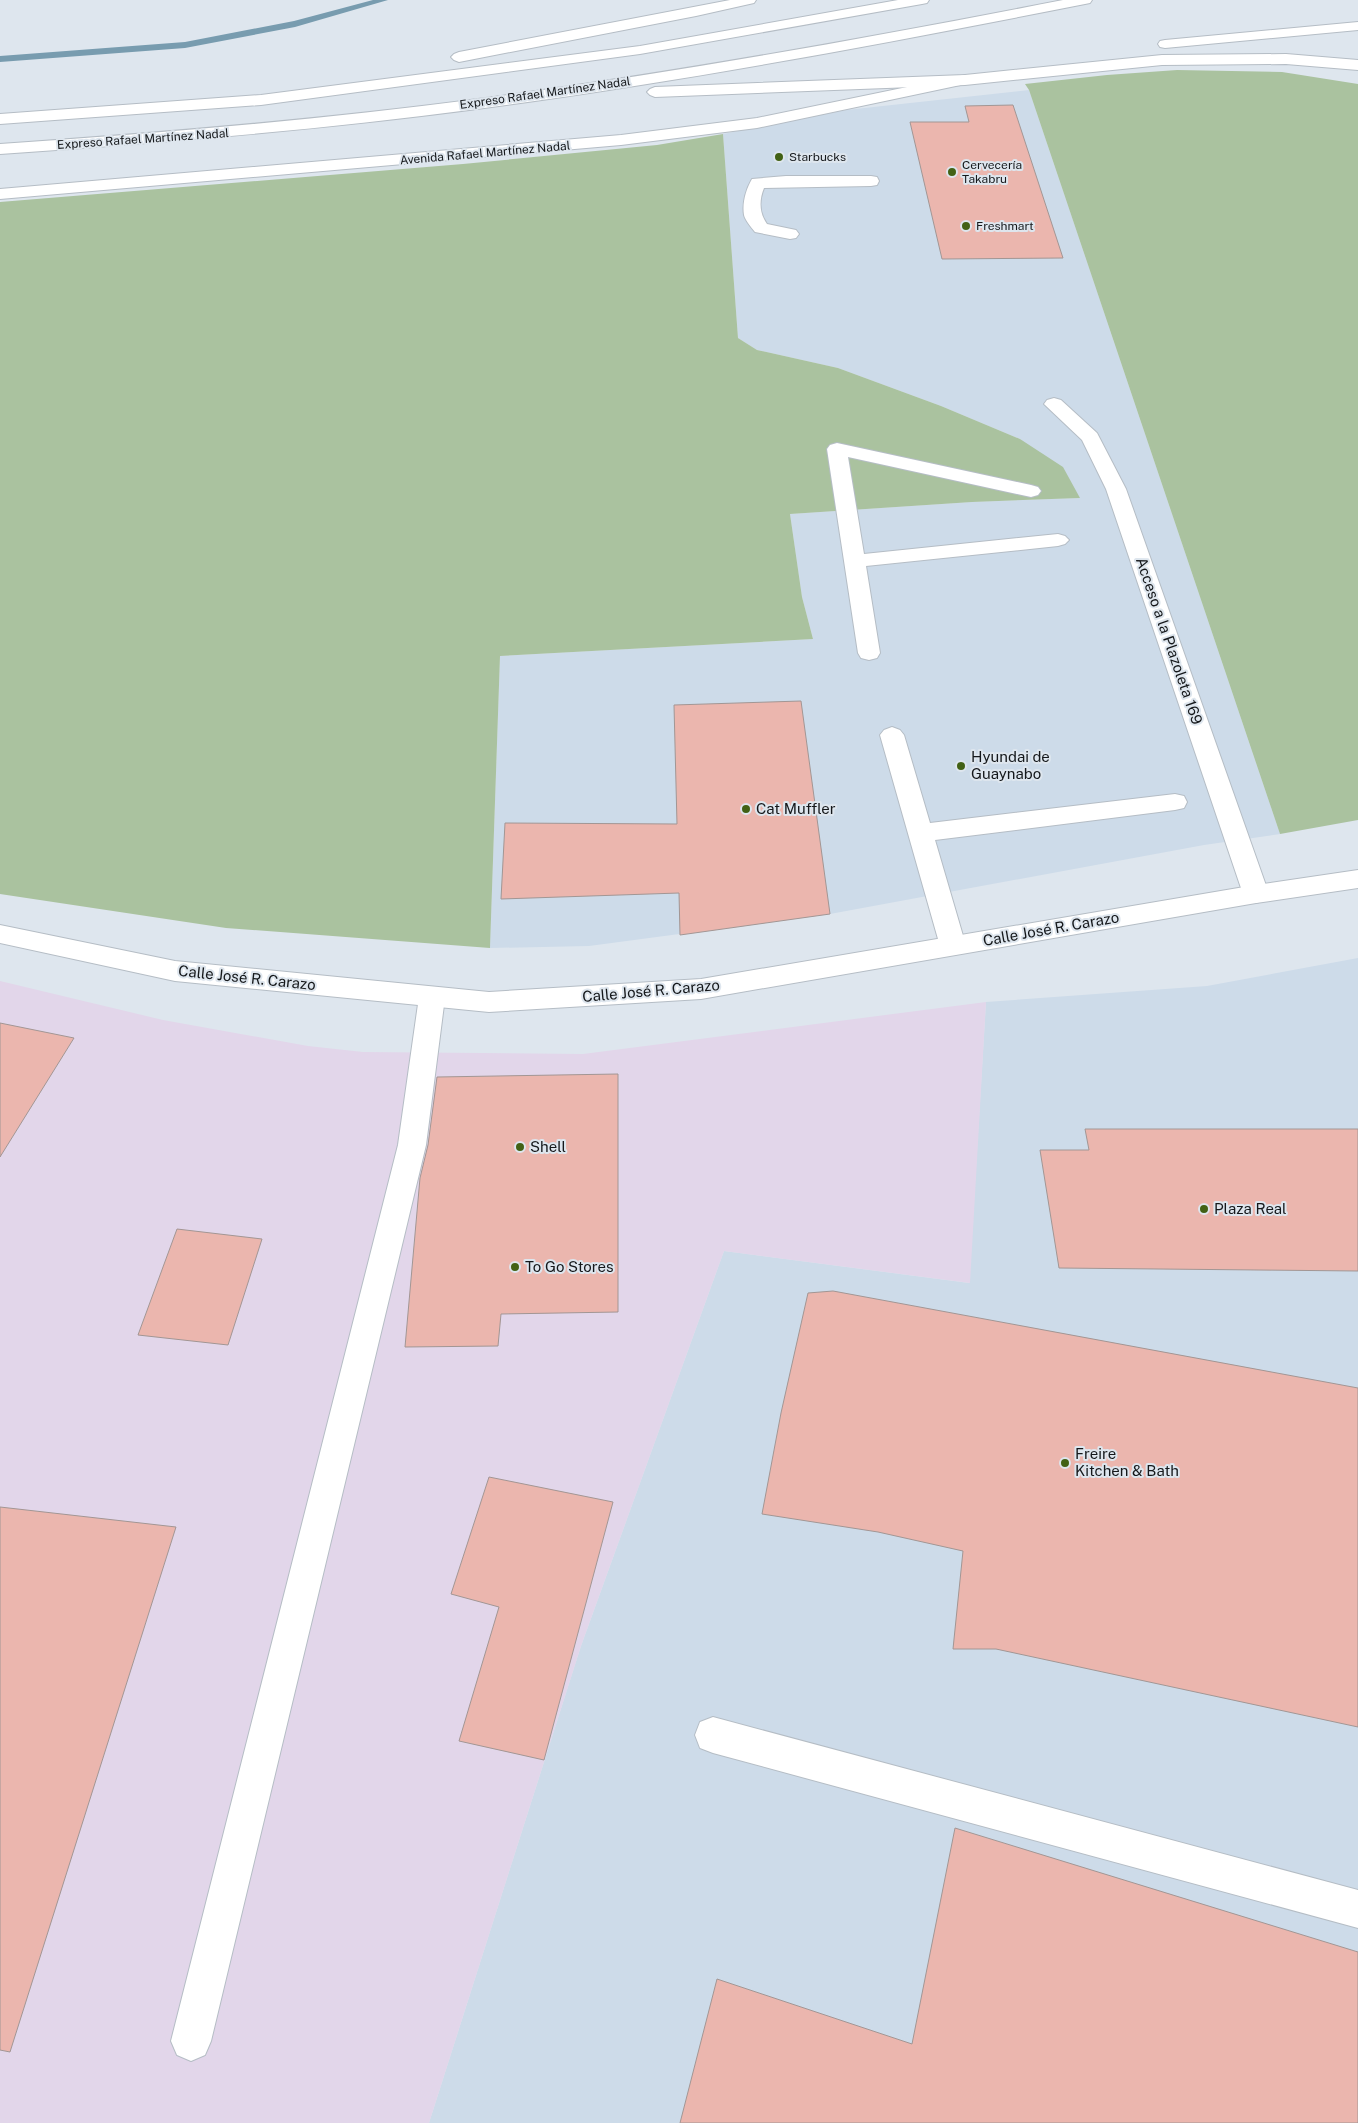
<svg xmlns="http://www.w3.org/2000/svg" width="1358" height="2123" font-family="'Public Sans',sans-serif">
	<style>
		.built { fill: #cddbe9 }
		.industrial { fill: #e2d6ea }
		.green { fill: #aac29f }
		.lines { fill: none; stroke-linecap: round; stroke-linejoin: round }
		.stream { fill: #789caf; fill-rule: evenodd }
		.building { fill: #ebb6ae; stroke: #a29694 }
		.service-casing { stroke: #b5bdc5; stroke-width: 2 }
		.minor-casing { stroke: #b5bdc5; stroke-width: 2 }
		.tertiary-casing { stroke: #b5bdc5; stroke-width: 2 }
		.motorway-casing { stroke: #b5bdc5; stroke-width: 2 }
		.service { fill: #fff; fill-rule: evenodd }
		.minor { fill: #fff; fill-rule: evenodd }
		.tertiary { fill: #fff; fill-rule: evenodd }
		.motorway { fill: #fff; fill-rule: evenodd }
		.poi-dot { fill: #426115; stroke: #dee6ee; stroke-width: 2 }
		.labels { text-anchor: middle; stroke-width: 4; stroke-linejoin: round; paint-order: stroke }
		.far-street-label { font-size: 12px; fill: #15181b; stroke: #dee6ee }
		.far-poi-label { font-size: 12px; fill: #15181b; stroke: #dee6ee; text-anchor: start }
		.street-label { font-size: 15px; fill: #15181b; stroke: #dee6ee }
		.poi-label { font-size: 15px; fill: #15181b; stroke: #dee6ee; text-anchor: start }
	</style>
	<rect width="100%" height="100%" fill="#dee6ee"/>
	<path class="built" d="M1029,90l251,744 -76,11 -374,69 -241,32 -99,2 10,-292 313,-17 -11,-42 -12,-83 182,-12 108,-4 -60,-59 -79,-33 -103,-38 -81,-18 -19,-12 -15,-204 123,-24z
		M1358,958v1165h-929l152,-477 143,-395 245,32 17,-281 221,-16z"/>
	<path class="industrial" d="M0,981l163,39 145,26 55,6 220,2 403,-52 -16,281 -246,-32 -143,395 -152,477h-429z"/>
	<path class="green" d="M1177,70l105,2 76,12v736l-78,14 -251,-744 -4,-6 82,-9z
		M723,134l15,204 19,12 81,18 103,38 79,33 43,28 17,31 -108,4 -182,12 12,83 11,42 -313,17 -10,292 -264,-20 -226,-34v-692l463,-38 194,-19z"/>
	<g class="lines">
		<path class="stream" d="M373,0h15l-93,27 -110,21 -185,14v-6l185,-14 109,-21z"/>
	</g>
	<path class="building" d="M1013,105l50,153 -121,1 -32,-137h59l-4,-16z
		M801,701l29,213 -150,21 -1,-42 -178,6 4,-76 172,1 -3,-119z
		M0,1023l74,15 -74,119z
		M618,1074v238l-117,2 -3,32 -93,1 15,-169 8,-33 9,-68z
		M1085,1129h273v142l-299,-3 -19,-118h49z
		M177,1229l85,10 -34,106 -90,-10z
		M833,1291l525,97v339l-362,-78h-43l10,-98 -85,-19 -116,-18 19,-101 27,-120z
		M489,1477l124,25 -69,258 -85,-19 40,-134 -48,-13z
		M0,1507l176,20 -166,525 -10,-2z
		M955,1828l403,124v171h-678l37,-144 195,65z"/>
	<g class="lines">
		<g class="service-casing">
			<path id="service" d="M786,176h85l6,1 2,4 -2,4 -6,1 -107,2c-5,12 -5,25 3,36l29,6 3,4 -3,4 -6,1 -35,-7c-4,-5 -10,-12 -11,-17 -2,-12 2,-26 8,-36z
				M1054,398l7,2 36,33 29,56 143,405 -4,6 -9,3 -9,-3 -4,-6 -137,-405 -24,-49 -38,-36 3,-4z
				M837,443l194,42 7,2 3,4 -3,4 -7,2 -183,-40 16,97 194,-20 7,2 4,4 -4,4 -7,2 -192,20 14,87 -3,5 -8,2 -8,-2 -3,-5 -31,-204 3,-4z
				M892,727l8,3 4,5 26,88 245,-29 9,2 3,6 -3,6 -9,2 -240,30 31,106 -4,7 -9,2 -9,-2 -4,-7 -60,-211 4,-5z
				M432,987l9,3 4,7 -19,148 -215,896 -6,14 -14,6 -14,-6 -6,-14 227,-896 21,-148 4,-7z
				M713,1717l645,173v38l-645,-175 -13,-5 -5,-13 5,-13z"/>
		</g>
		<g class="minor-casing">
			<path id="minor" d="M965,75l5,2 3,3 -3,3 -213,45 -136,17 -621,54v-10l621,-54 136,-17z"/>
		</g>
		<g class="tertiary-casing">
			<path id="tertiary" d="M1358,870v18l-102,15 -555,96 -212,13 -314,-31 -175,-38v-18l175,36 314,31 212,-13 555,-94z"/>
		</g>
		<g class="motorway-casing">
			<path id="motorway" d="M730,0h26l-2,3 -58,13 -237,46 -5,-2 -3,-3 3,-3 5,-2z
				M898,0h31l-2,3 -5,1 -282,50 -379,51 -261,19v-10l261,-19 379,-49z
				M1063,0h29l-2,3 -5,1c-202,40 -404,78 -608,105 -158,21 -318,34 -477,45v-10c160,-11 319,-24 478,-45 196,-26 391,-61 585,-99z
				M1358,22v8l-193,18 -5,-1 -2,-3 2,-3 5,-1z
				M1286,54l72,6v10l-72,-6 -124,1 -197,20 -310,12 -5,-2 -3,-3 3,-3 5,-2 310,-12 197,-20z"/>
		</g>
		<use href="#service" class="service"/>
		<use href="#minor" class="minor"/>
		<use href="#tertiary" class="tertiary"/>
		<use href="#motorway" class="motorway"/>
	</g>
	<g class="poi-dot">
		<circle cx="779" cy="157" r="5"/>
		<circle cx="952" cy="172" r="5"/>
		<circle cx="966" cy="226" r="5"/>
		<circle cx="961" cy="766" r="5"/>
		<circle cx="746" cy="809" r="5"/>
		<circle cx="520" cy="1147" r="5"/>
		<circle cx="1204" cy="1209" r="5"/>
		<circle cx="515" cy="1267" r="5"/>
		<circle cx="1065" cy="1463" r="5"/>
	</g>
	<g class="labels">
		<g class="far-street-label">
			<text transform="translate(545 93) rotate(-8)" y="4">Expreso Rafael Martínez Nadal</text>
			<text transform="translate(143 139) rotate(-4)" y="4">Expreso Rafael Martínez Nadal</text>
			<text transform="translate(485 153) rotate(-5)" y="4">Avenida Rafael Martínez Nadal</text>
		</g>
		<g class="far-poi-label">
			<text x="789" y="161">Starbucks</text>
			<text x="962" y="169">Cervecería<tspan x="962" dy="14">Takabru</tspan></text>
			<text x="976" y="230">Freshmart</text>
		</g>
		<g class="street-label">
			<text transform="translate(1169 641) rotate(71)" y="5">Acceso a la Plazoleta 169</text>
			<text transform="translate(1051 929) rotate(-10)" y="5">Calle José R. Carazo</text>
			<text transform="translate(247 978) rotate(6)" y="5">Calle José R. Carazo</text>
			<text transform="translate(651 991) rotate(-5)" y="5">Calle José R. Carazo</text>
		</g>
		<g class="poi-label">
			<text x="971" y="762">Hyundai de<tspan x="971" dy="17">Guaynabo</tspan></text>
			<text x="756" y="814">Cat Muffler</text>
			<text x="530" y="1152">Shell</text>
			<text x="1214" y="1214">Plaza Real</text>
			<text x="525" y="1272">To Go Stores</text>
			<text x="1075" y="1459">Freire<tspan x="1075" dy="17">Kitchen &amp; Bath</tspan></text>
		</g>
	</g>
</svg>
